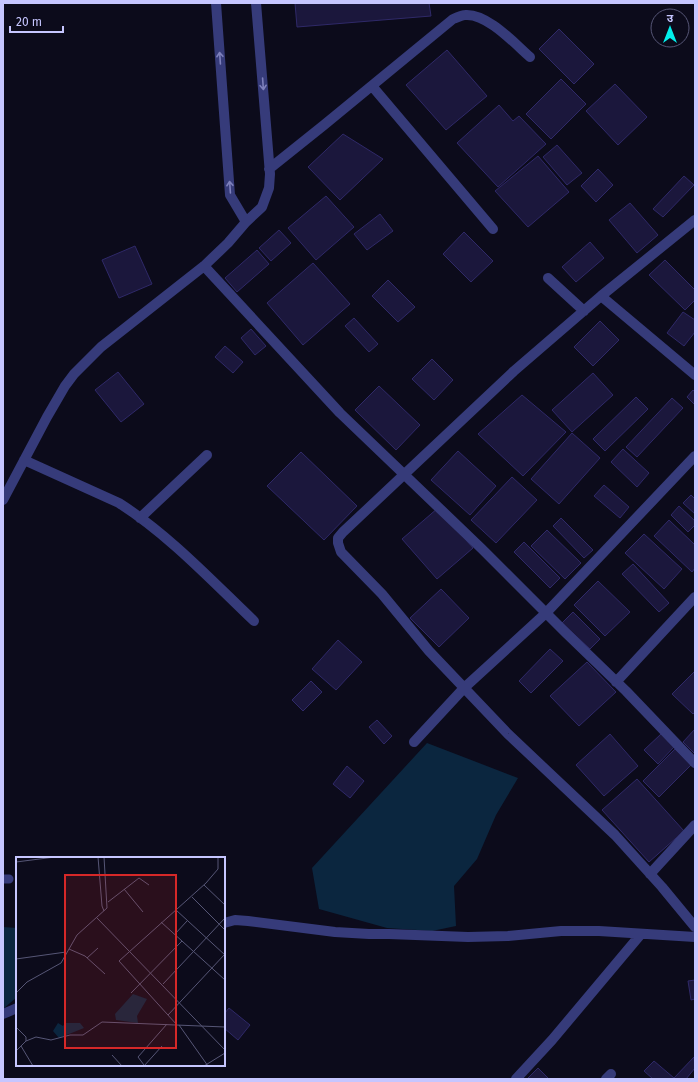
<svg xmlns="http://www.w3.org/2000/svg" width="698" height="1082" font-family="'Fira Sans','Noto Sans Devanagari',sans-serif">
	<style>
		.water { fill: #0b263f }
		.building { fill: #1b173c; stroke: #2f2968 }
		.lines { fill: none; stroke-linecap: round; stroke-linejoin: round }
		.lane { stroke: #363b7a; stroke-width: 9 }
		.street { stroke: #363b7a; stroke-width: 10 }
		.oneway { stroke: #7e80bc }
		.inset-road { fill: none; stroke: #565676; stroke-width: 1 }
		.view { fill: #d62828; fill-opacity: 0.15; stroke: #d62828; stroke-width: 2 }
		.inset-edge { fill: none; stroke: #c6c6ff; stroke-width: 2 }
	</style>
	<rect width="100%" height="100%" fill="#0c0b1b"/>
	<path class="water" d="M427,743l91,35 -22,37 -19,44 -23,27 2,40 -24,5 -45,-3 -68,-19 -7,-41z
		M3,927l14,1v69l-14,12z"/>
	<path class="building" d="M295,3h134l2,13 -134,11z
		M559,29l35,35 -20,20 -35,-35z
		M447,50l40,46 -41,34 -40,-45z
		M561,79l25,25 -35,35 -25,-25z
		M615,84l32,33 -29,28 -32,-34z
		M499,105l14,16 6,-5 27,28 -48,43 -41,-44z
		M343,134l40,25 -43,41 -32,-33z
		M557,145l25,28 -15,12 -24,-28z
		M538,156l31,36 -41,35 -33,-36z
		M598,169l15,16 -17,17 -15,-16z
		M684,176l10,9 -31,32 -10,-8z
		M326,196l28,31 -38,33 -28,-32z
		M630,203l28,32 -21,18 -28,-33z
		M380,214l13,17 -26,19 -13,-16z
		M279,230l12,13 -20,18 -12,-13z
		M464,232l29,29 -22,21 -28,-28z
		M590,242l14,16 -28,24 -14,-15z
		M135,246l17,38 -33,14 -17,-38z
		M257,250l12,14 -32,28 -12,-14z
		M665,260l30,30v10l-10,10 -36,-35z
		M313,263l37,41 -47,41 -36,-42z
		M388,280l27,27 -17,15 -26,-26z
		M683,312l12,8v12l-11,14 -17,-13z
		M354,318l24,26 -9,8 -24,-26z
		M600,321l19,19 -26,26 -19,-19z
		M251,329l15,17 -11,9 -14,-17z
		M225,346l18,16 -10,11 -18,-16z
		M432,359l21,21 -19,20 -22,-21z
		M118,372l26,32 -23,18 -26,-32z
		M593,373l20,22 -41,37 -20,-22z
		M379,386l41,39 -24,25 -41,-40z
		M693,390l2,2v13l-8,-8z
		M522,395l44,37 -43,44 -45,-42z
		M636,397l12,12 -43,42 -12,-12z
		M672,398l11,10 -46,49 -11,-10z
		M572,433l28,25 -41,46 -28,-25z
		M623,449l26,24 -12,14 -26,-25z
		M458,451l38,35 -26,29 -39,-35z
		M301,452l56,54 -33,34 -57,-54z
		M512,477l25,23 -41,43 -25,-23z
		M604,485l25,22 -9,11 -26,-22z
		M691,495l4,4v15l-12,-11z
		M679,506l16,15v4l-7,7 -17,-17z
		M438,508l35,40 -36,31 -35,-40z
		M561,518l32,32 -9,8 -31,-32z
		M669,520l26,25v23l-3,4 -38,-36z
		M547,530l34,33 -16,16 -34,-33z
		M644,534l38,35 -18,20 -39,-36z
		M524,542l36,36 -10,10 -36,-36z
		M633,564l36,39 -10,9 -37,-38z
		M598,581l32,31 -25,24 -31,-31z
		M441,589l28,29 -30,29 -29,-29z
		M573,612l27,27 -10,10 -28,-26z
		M338,640l24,22 -26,28 -24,-21z
		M550,649l13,12 -32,32 -12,-12z
		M587,662l29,30 -37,34 -29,-30z
		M695,671v41l-2,2 -21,-20z
		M311,681l11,11 -19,19 -11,-11z
		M377,720l15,16 -8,8 -15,-17z
		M695,729v25l-12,-12z
		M610,734l28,32 -34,30 -28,-31z
		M661,734l13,13 -16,17 -14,-14z
		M675,749l16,16 -32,32 -16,-16z
		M347,766l17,15 -14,17 -17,-14z
		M637,779l47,52 -35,31 -47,-52z
		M695,980v19l-4,1 -3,-19z
		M229,1008l21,17 -12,15 -14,-12v-14z
		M694,1057l1,11 -9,11h-33l-9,-8 10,-10 20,17z
		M538,1068l11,11h-22z"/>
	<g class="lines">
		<path class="lane" d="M3,879h6"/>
		<path class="street" d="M216,3l14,192 16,27
			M372,86l121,143
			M269,169l55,-44 129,-106c4,-1 8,-4 12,-4 22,-2 49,28 65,42
			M695,220l-94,76 -87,75 -171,161 -5,6v5l3,9 41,42 47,57 79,83 107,101 47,52 33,40
			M204,266l136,147 142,136 84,84 60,58 69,72
			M548,278l36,33
			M601,296l94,79
			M24,460l95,43c50,32 92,77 135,118
			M3,500l44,-83 18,-31 9,-12 27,-27 103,-81 24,-23 18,-21 16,-15 7,-19 1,-14 -14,-171
			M140,518l67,-63
			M616,682l79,-85
			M414,742l50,-54 82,-75 149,-157
			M650,874l45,-49
			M224,923l11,-3 13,1 87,11 34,2h20l79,3 40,-1 53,-5h38l96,6
			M3,1014l14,-6
			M516,1079l36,-39 89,-106
			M606,1079l5,-5"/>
	</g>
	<defs><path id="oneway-shaft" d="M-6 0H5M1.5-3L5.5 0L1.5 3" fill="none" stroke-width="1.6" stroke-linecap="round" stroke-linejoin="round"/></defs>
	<g class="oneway">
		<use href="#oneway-shaft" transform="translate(220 58) rotate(-94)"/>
		<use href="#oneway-shaft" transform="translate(263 84) rotate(86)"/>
		<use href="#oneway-shaft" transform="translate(230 187) rotate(-94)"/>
	</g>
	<g transform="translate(16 857)">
		<rect width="209" height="209" fill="#0c0b1b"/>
		<path d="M117,137l14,5 -10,17 1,7 -22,-3 -1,-6zM42,166l5,3 2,-3h15l4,5 -25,10 -6,-7z" fill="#0b263f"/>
		<path class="inset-road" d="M82,0l4,49 2,5M0,5l39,-5M188,28l21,20M108,32l19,23M176,40l33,33M92,45l31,-24 10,7M160,53l49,45M81,61l128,132M145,65l64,58M159,77l12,-13M53,92l16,7 20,18M71,101l11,-10M0,102l50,-7M147,127l62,-66M0,136l11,-11 34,-19 16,-28 30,-27 -3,-51M115,136l51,-52M152,158l57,-61M161,168l-58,-64 87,-78 12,-14v-12M163,168l29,41M0,170l10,10v4l-10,10M10,184l10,-4 15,3 19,-5h13l19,-13 123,5M5,189l12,20M96,198l10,11M128,208l-6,-8 29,-33M128,209l18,-20M188,209l21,-13"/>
		<path class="view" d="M49,18h111v173h-111z"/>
		<rect width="209" height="209" class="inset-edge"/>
	</g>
	<rect width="698" height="1082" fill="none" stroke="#c6c6ff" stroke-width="8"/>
	<g transform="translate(670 28)"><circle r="19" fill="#0c0b1b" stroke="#565676"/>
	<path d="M0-3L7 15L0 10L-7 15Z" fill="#02efec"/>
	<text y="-6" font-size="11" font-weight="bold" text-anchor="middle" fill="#c6c6ff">उ</text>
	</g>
	<path d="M10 26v6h53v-6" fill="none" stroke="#c6c6ff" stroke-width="2"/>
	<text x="16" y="26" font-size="12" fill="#c6c6ff" stroke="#0c0b1b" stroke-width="3" paint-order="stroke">20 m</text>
</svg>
